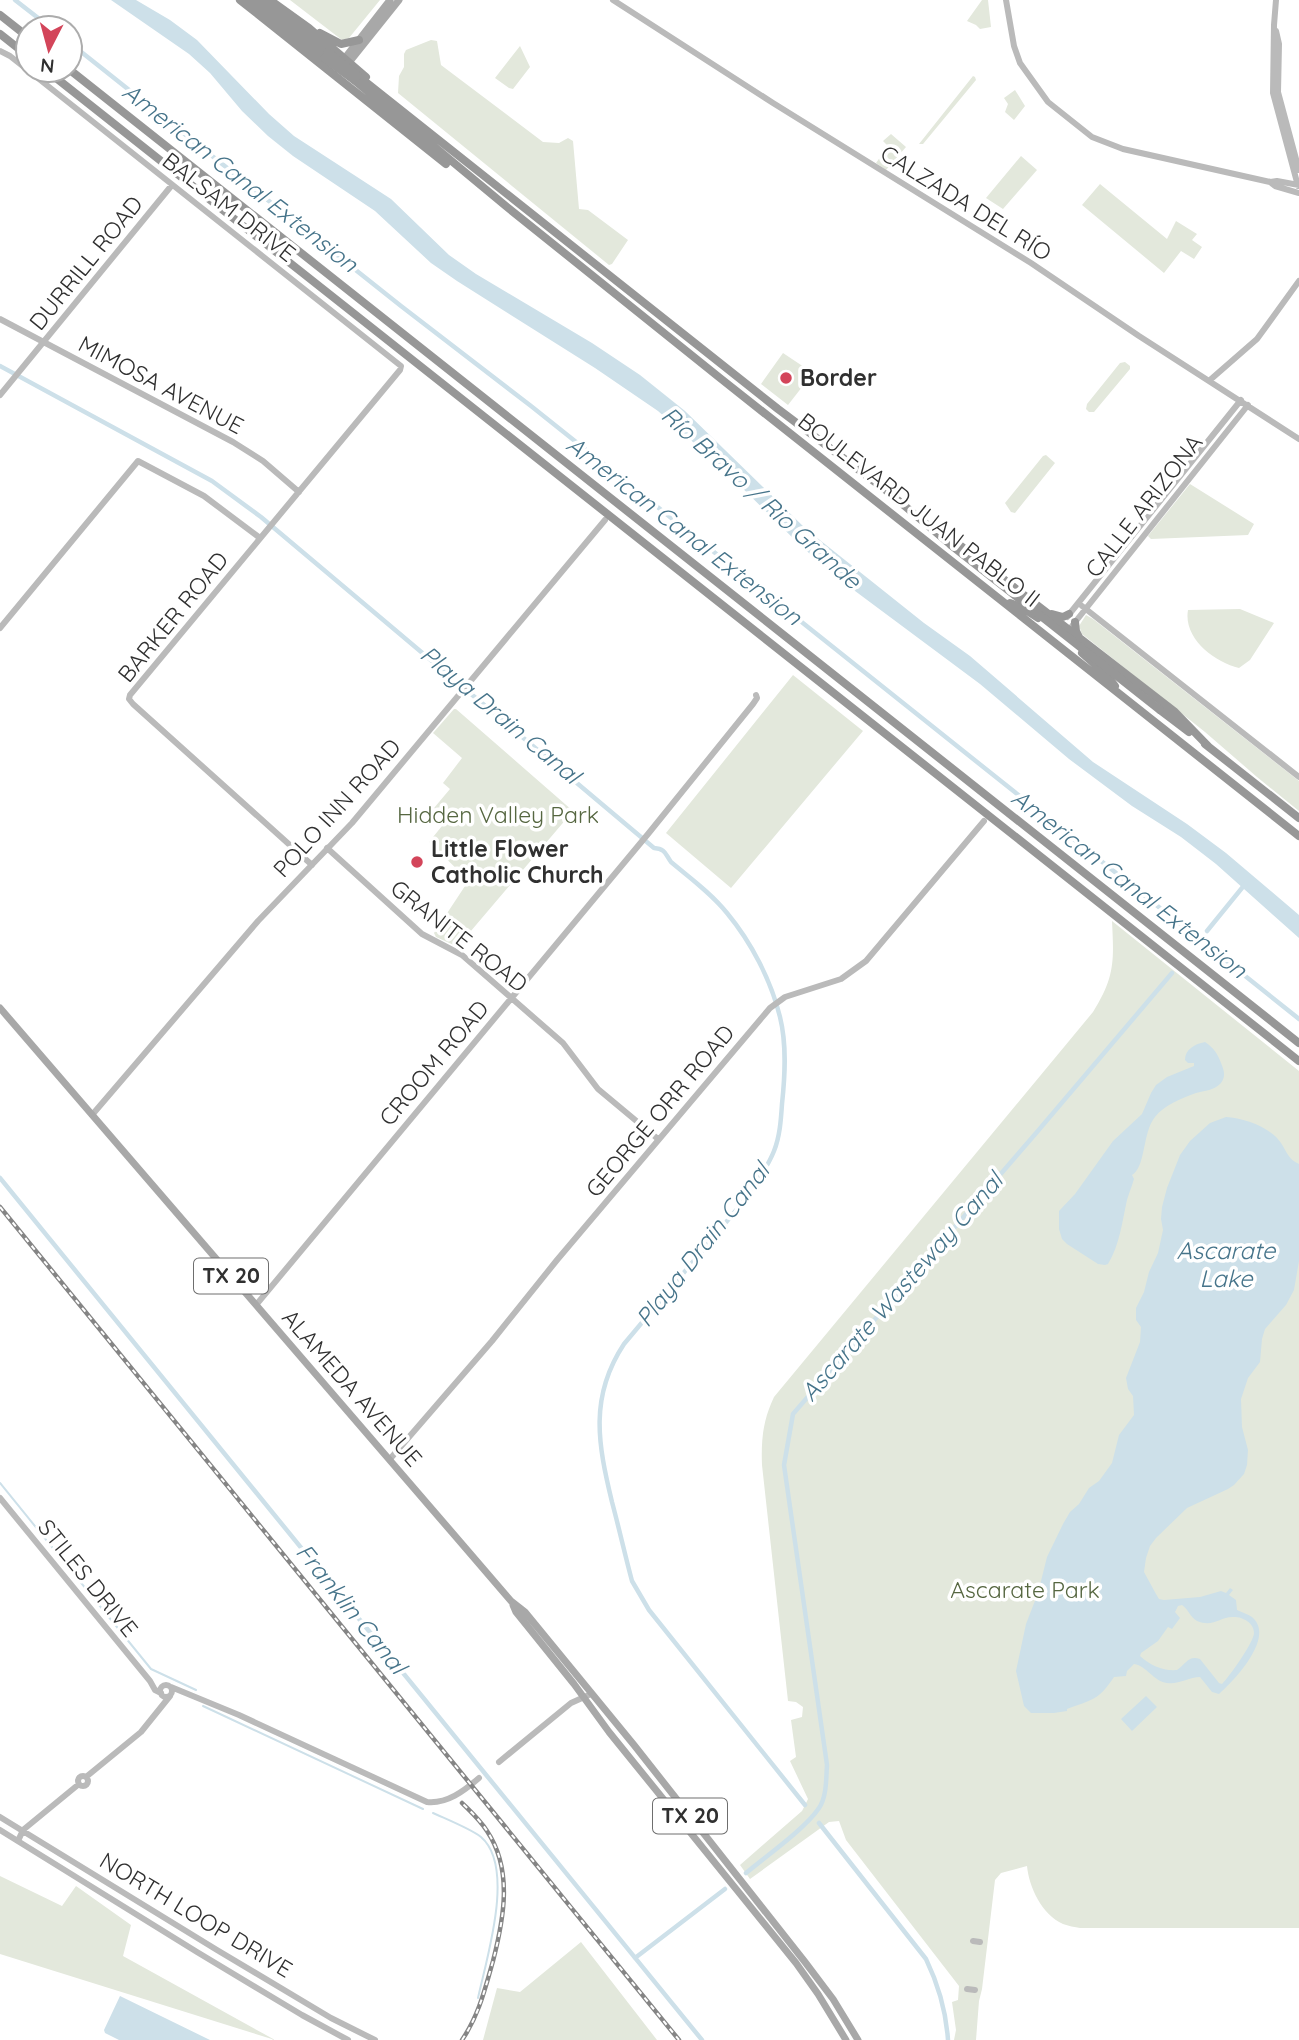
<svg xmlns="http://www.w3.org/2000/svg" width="1299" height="2040" font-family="Quicksand,sans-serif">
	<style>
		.green { fill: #e3e8dc }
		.water { fill: #cde0e9; fill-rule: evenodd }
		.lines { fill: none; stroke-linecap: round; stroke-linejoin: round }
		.stream { stroke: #cde0e9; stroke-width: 2 }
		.canal { stroke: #cde0e9; stroke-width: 4.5 }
		.secondary { stroke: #bababa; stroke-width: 6 }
		.primary { stroke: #a8a8a8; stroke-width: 7 }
		.highway { stroke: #979797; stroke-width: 8 }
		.rail-casing { stroke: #858585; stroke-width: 4.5 }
		.rail { stroke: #fff; stroke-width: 2; stroke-dasharray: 5; stroke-linecap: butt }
		.highway-bridge { stroke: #979797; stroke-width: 8 }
		.poi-dot { fill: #d3455a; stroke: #fff; stroke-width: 2.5 }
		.labels { text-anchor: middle; stroke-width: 7; stroke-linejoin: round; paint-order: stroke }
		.shield { fill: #fff; stroke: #6e6e6e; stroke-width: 2 }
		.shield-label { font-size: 21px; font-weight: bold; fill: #303030 }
		.street-label { font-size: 23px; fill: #303030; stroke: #fff }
		.poi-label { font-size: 23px; font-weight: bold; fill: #303030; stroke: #fff; text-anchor: start }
		.park-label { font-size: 23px; fill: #566741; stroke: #fff }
		.water-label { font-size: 24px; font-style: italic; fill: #46748a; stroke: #fff }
	</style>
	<rect width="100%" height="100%" fill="#fff"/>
	<path class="green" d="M290,0h90l-31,38 -7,2z
		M982,0h6l3,27 -11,2 -4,-4 -9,-4z
		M431,40l6,1 4,24 102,77 16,1 9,-5 5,3 6,68 9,1 40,30 -16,24 -3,1 -211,-172 1,-17 5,-9v-13l2,-4z
		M520,46l10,21 -17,22 -4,-1 -14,-10z
		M973,76l2,1 1,3 -53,64h-4z
		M1015,90l10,16 -11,14 -9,-8 3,-8 -4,-6z
		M891,134l15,13 -20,23 -10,-7 12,-17 -5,-5z
		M1021,156l16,14 -34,39 -17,-11z
		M1100,184l67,55 9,-18 21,13 -5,6 10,7 -8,12 -13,-8 -17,22 -82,-68z
		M783,353l30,20 -25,32 -27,-21z
		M1125,362l5,4v3l-36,43h-5l-3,-3 1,-5 33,-41z
		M1046,455l9,8 -40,50 -4,-1 -6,-9 38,-47z
		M1190,484l64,40 -6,11 -97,4 -3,-3z
		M1240,609l34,14 -24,37 -11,8c-25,-6 -56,-30 -51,-58z
		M1086,615l7,4 206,162v30l-42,-34 -52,-45 -123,-98 -3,-8z
		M793,675l70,56 -132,157 -65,-55z
		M454,709h2l117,102 -114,134 -3,1 -20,-9 -2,-4 33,-50 -1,-5 -37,-36 17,-21 -12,-13 16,-19 -7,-6 19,-25 -29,-25z
		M1112,921l187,150v857h-219c-5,-1 -12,-2 -17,-4 -21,-9 -34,-37 -36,-58l-26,7 -6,7 -13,109 -3,12 -3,39h-22l2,-10 -4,-28 6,-2 1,-14 -113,-146 -7,-19 -10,1 -79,57 -10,-14 62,-54 6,-12 -18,-38 6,-4 -5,-37 11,-3 1,-10 -7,-5 -8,-1 -26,-236c-1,-25 1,-45 12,-68l319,-385c22,-35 21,-51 19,-91z
		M0,1876l62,30 14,-20 55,39 -8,31 152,84 -275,-86z
		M581,1942l76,98h-174l14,-52 23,4z"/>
	<path class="water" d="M111,0h25l34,20 27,20 72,74 25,22 97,63 58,56 27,19 116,69 48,32 45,36 121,118 118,94 46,33 123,106 94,62 39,29 73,62v23l-83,-74 -35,-27 -49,-31 -63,-47 -89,-75 -133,-99 -44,-37 -82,-81 -63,-56 -63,-43 -138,-87 -26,-18 -56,-52 -82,-55 -25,-20 -26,-25 -32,-38 -21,-19z
		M1205,1042c8,5 13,12 16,21 3,7 5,13 0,20 -6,7 -17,8 -25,10 -14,5 -32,12 -41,24 -13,16 -9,50 -23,58l2,4c-2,7 -5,14 -7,21 -5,22 -7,44 -19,64l-3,1 -7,-1 -31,-20 -5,-5 -3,-10v-18l16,-17 38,-53 29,-27 9,-21 5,-8 11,-8 27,-11v-3h-6l-3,-3c0,-11 10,-16 20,-18z
		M1226,1117c18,1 44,10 55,26 6,9 7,16 18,21v97l-5,29 -8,15 -21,24 -3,10 -2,23 -12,16 -7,21 1,28 6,23 -1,15 -3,9 -10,11 -6,4 -41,19 -31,30 -6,8 -4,12 -2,14 12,22 3,5 5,1 36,-3 21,-6 5,2 4,-5 3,2 -4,5 7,5 1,10c4,2 11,4 15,7 24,20 -18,64 -33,77l-7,-2 -12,-15c-11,0 -22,8 -33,6 -14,-2 -20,-17 -33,-19l-7,7 -1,5 -12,1c-16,24 -21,22 -47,32v2l-13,2h-23l-7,-7 -8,-35 10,-47 12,-31 9,-36 16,-33 7,-12 9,-8 10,-16 10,-7 13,-18 7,-28 15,-20 -1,-19 -5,-7 -2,-11 14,-36 1,-15 -5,-7v-12l8,-16 5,-20 9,-19 5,-23 -2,-11 1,-12 5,-19 13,-33 10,-14 20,-18zM1182,1605c7,5 8,12 15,16 17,7 23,-5 37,-4 9,0 20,6 20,16 0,9 -25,44 -32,51l-3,-1 -19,-24c-12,-4 -14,5 -23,11 -14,1 -26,-4 -37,-14l1,-3 17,-12 10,-14 4,2 8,-11 -5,-6 3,-6z
		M1146,1696l11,11 -25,24 -11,-12z
		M120,1996l90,44h-91l-14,-7 -1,-3z"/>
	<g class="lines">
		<path class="stream" d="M0,1483l151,186 45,21
			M203,1706l220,103
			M433,1813c13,6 38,16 48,24 35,30 5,123 -3,161"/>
		<path class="canal" d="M15,0l36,28
			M70,43l331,263 130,100 768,613
			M0,366l212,115 49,36 393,331c12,1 11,6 17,14 19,16 40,31 56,51 24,29 44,67 53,104 7,28 5,59 2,87 -1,15 -2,32 -8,47 -7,18 -20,35 -31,51l-119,142c-35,53 -26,100 -12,158 7,26 13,53 20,79l17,29 156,195
			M1207,931l39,-48
			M0,1178l702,862
			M819,1823l107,136c13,27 20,51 22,81
			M746,1873c19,-16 60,-45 73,-65 8,-12 7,-30 8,-43l-43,-300 9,-51 244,-282 135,-159
			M635,1958l90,-69"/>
		<path class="secondary" d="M613,0l160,103 258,160 108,73 160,103
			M1006,0l8,46 6,17 28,39 44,35 31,12 147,33 7,-1 22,4
			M1276,0l-2,25 -1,68 25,93
			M1276,31l3,13 -1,48 21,78
			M0,51l10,5 391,310 -1,4 -270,325 -1,4 4,5 179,161
			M1270,182l5,4 24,7
			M0,319l233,123 30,19 36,31
			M1210,380l47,-41 42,-58
			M0,395l172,-210
			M1082,606l217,171
			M1067,617l174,-217
			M1072,626l176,-221
			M0,628l138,-167 66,35 56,42
			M327,848l95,86 40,21 101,88 35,46 60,50
			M92,1115l166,-194 94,-98 253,-303
			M256,1305l392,-471 105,-130 4,-6 -1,-3
			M390,1459l102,-118 65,-81 213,-252 15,-11 56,-18 25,-18 118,-140
			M0,1498l150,183 5,9 6,3
			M160 1691a6 6 0 1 1 12 0a6 6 0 1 1-12 0Z
			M171,1687l68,28 188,87c20,2 37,-11 52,-24
			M499,1762l72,-59 20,-9
			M78 1781a5 5 0 1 1 10 0a5 5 0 1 1-10 0Z
			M86,1777l55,-45 29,-36
			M0,1817l217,133 114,68 44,22
			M0,1830l197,122 105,63 46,25
			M18,1841l5,-11 56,-46
			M973,1941l7,1
			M967,1989l8,1"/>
		<path class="primary" d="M341,63l49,-63
			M347,65l52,-65
			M0,1008l456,529 55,64 14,11 109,133 171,217 28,37 25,41
			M513,1605l3,7 58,72 35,48 187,231 22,31 28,46"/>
		<path class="highway" d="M240,0l206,164
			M249,0l75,58
			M260,0l68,52
			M270,0l39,28 57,49
			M0,15l28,22
			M320,33l21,11 18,-4
			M0,34l28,22
			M46,70l1253,991
			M70,70l1229,973
			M358,76l420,333 109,82 64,54
			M354,80l153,127 213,171 579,458
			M948,536l227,176 34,35
			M1010,603l11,4 17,11
			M1052,614l11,3 6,-3
			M1075,622l1,9 3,6
			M1082,653l25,22 8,11
			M1160,710l29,22
			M1205,744l94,74"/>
		<g class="rail-casing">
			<path id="rail" d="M0,1207l679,833
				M462,2040c17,-25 23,-51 31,-79 11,-43 20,-91 -6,-130 -7,-11 -16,-19 -25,-28"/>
		</g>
		<use href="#rail" class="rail"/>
		<path class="highway-bridge" d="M328,52l30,24
			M324,58l30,22
			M951,545l209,165"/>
	</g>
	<g class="poi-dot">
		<circle cx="786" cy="378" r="7"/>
		<circle cx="417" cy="862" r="7"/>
	</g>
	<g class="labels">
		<g class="shield">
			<rect x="194" y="1258.5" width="74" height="35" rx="5"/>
			<rect x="653" y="1798.5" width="74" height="35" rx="5"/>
		</g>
		<g class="shield-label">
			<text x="231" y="1283">TX 20</text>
			<text x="690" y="1823">TX 20</text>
		</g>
		<g class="street-label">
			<text transform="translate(966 203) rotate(32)" y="8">CALZADA DEL RÍO</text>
			<text transform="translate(229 207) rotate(38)" y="8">BALSAM DRIVE</text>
			<text transform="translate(86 263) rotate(-51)" y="8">DURRILL ROAD</text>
			<text transform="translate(161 385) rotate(28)" y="8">MIMOSA AVENUE</text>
			<text transform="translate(1144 506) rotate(-52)" y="8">CALLE ARIZONA</text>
			<text transform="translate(919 510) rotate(38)" y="8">BOULEVARD JUAN PABLO II</text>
			<text transform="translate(173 617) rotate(-51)" y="8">BARKER ROAD</text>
			<text transform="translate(337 808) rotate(-48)" y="8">POLO INN ROAD</text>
			<text transform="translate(459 936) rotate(38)" y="8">GRANITE ROAD</text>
			<text transform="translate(434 1063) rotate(-50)" y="8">CROOM ROAD</text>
			<text transform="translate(660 1111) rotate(-50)" y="8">GEORGE ORR ROAD</text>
			<text transform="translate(352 1388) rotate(49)" y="8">ALAMEDA AVENUE</text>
			<text transform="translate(88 1578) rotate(51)" y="8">STILES DRIVE</text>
			<text transform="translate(196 1915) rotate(31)" y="8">NORTH LOOP DRIVE</text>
		</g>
		<g class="poi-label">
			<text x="800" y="386">Border</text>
			<text x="431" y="857">Little Flower<tspan x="431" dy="26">Catholic Church</tspan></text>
		</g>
		<g class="park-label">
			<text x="498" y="823">Hidden Valley Park</text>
			<text x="1025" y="1598">Ascarate Park</text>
		</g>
		<g class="water-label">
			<text transform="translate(240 178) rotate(38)" y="8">American Canal Extension</text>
			<text transform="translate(761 498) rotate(42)" y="8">Río Bravo / Rio Grande</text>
			<text transform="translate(684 531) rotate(38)" y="8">American Canal Extension</text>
			<text transform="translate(500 715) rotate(40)" y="8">Playa Drain Canal</text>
			<text transform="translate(1129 884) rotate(38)" y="8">American Canal Extension</text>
			<text transform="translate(703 1245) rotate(-52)" y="8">Playa Drain Canal</text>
			<text x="1226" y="1259">Ascarate<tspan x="1226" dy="28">Lake</tspan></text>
			<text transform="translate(902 1287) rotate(-49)" y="8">Ascarate Wasteway Canal</text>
			<text transform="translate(351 1609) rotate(51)" y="8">Franklin Canal</text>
		</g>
	</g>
	<g transform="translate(49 49) rotate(186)"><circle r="33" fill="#ffffff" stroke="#acacac" stroke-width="2"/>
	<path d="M0-5L12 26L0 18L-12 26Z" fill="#d3455a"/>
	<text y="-10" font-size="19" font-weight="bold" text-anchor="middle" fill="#303030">N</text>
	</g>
</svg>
